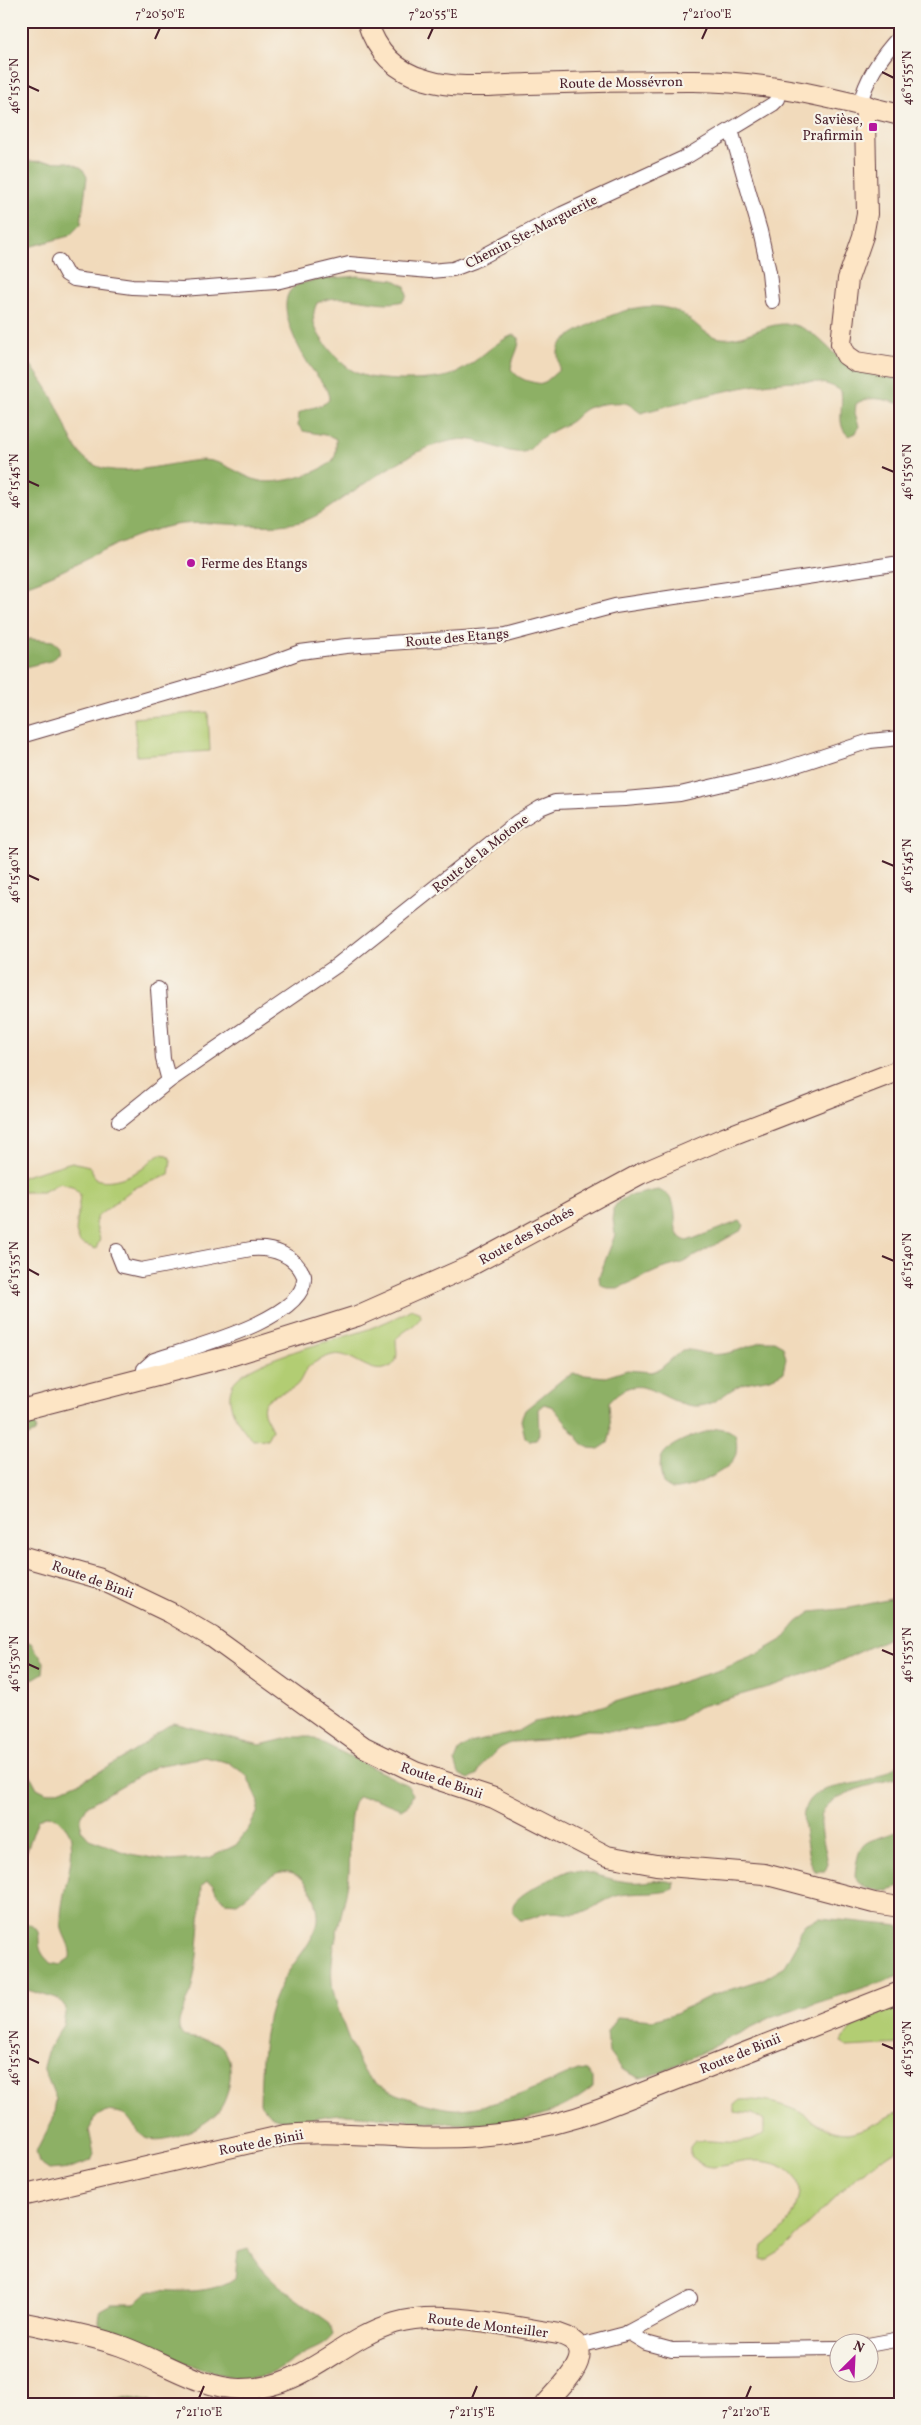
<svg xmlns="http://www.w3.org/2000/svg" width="921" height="2425" font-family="Vollkorn,serif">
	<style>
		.green { fill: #b2cd73; stroke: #7e764f }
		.forest { fill: #8db065; stroke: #6c6848; fill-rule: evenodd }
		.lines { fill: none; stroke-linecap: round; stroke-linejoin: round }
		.street-casing { stroke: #633b41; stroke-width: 16 }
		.secondary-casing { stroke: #633b41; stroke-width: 22 }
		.street { stroke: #fff; stroke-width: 14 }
		.secondary { stroke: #fde5c5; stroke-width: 20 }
		.ticks { fill: none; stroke: #4a1f2b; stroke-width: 2 }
		.poi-dot { fill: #b5179e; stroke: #f7f3e8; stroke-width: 2 }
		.labels { text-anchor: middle; stroke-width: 4.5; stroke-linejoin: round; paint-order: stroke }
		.street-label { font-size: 14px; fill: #4a1f2b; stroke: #f7f3e8 }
		.poi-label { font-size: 14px; fill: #4a1f2b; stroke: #f7f3e8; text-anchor: end }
		.neatline { fill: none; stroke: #4a1f2b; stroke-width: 2 }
		.ticks-label { font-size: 12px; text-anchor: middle; fill: #4a1f2b }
	</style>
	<rect width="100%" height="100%" fill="#f7f3e8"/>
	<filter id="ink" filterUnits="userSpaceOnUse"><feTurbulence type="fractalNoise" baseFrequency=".02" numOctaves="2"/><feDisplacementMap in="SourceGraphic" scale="10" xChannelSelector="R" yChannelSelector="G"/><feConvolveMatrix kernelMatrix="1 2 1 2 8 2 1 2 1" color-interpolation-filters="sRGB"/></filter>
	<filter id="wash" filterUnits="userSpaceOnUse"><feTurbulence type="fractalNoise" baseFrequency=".0096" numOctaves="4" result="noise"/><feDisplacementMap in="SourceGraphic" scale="20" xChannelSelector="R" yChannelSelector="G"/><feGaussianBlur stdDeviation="1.12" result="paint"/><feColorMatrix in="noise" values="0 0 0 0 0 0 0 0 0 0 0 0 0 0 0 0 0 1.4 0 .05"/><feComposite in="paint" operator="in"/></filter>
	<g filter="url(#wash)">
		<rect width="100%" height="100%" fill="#f1dabb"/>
		<path class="green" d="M208,712l2,39 -73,5 -3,-38z
			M160,1154l8,1 3,5 -2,15 -35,13 -36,28 -3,7 5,16 -4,10 -16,-6 -4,-11 4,-38 -8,-8 -13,-3 -16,9h-22v-15l51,-15 17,4 7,13c14,5 34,-3 46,-10 7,-5 11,-12 18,-15z
			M411,1309l9,4 1,4c-6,10 -17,13 -25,22 0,11 5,24 -9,29 -18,8 -36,-18 -55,-13 -7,2 -22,8 -26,15 -5,7 -5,13 -13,18 -9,5 -25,7 -29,17 -3,8 6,17 8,25l-5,9 -14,1c-13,-13 -29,-35 -21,-54 11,-26 103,-45 131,-55 16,-6 34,-13 48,-22z
			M900,2006v38l-53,3 -5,-5c9,-21 39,-28 58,-36z
			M740,2100c19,-1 40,3 57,11 19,9 34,26 56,21 16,-4 33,-14 47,-21v36l-43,29 -76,75 -15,9 -6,-1 2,-13c22,-16 30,-22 36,-48 7,-27 -23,-38 -46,-37 -12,0 -25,5 -38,6 -10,0 -17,-5 -24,-11v-9l5,-6c22,-2 52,8 69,-8v-12l-11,-7 -19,-2v-7z"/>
		<path class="forest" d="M21,161l48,1 13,6 5,9 -6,47 -12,12 -48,13z
			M358,276l36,4 11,6 2,9 -4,6c-27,8 -57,-12 -86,2 -9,19 1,32 13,47 9,11 18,20 32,25 19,7 77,7 94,-2 21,-10 35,-29 57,-38l6,3c1,10 -7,20 -8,31 8,11 18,13 32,15l16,-14c1,-9 -4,-19 2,-26 6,-8 19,-14 28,-19 27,-12 57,-26 87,-14 16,6 28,26 45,27 25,3 48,-19 73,-13 24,6 36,28 55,41 13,8 36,10 51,14v24c-15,-5 -32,-9 -44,0l-1,9 4,13 -3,7 -7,3c-14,-10 -5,-29 -8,-45 -36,-28 -157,11 -200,22 -5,-3 -11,-9 -16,-10 -11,-1 -32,1 -41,7 -5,3 -9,9 -14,12 -10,6 -21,10 -30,17 -7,4 -8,12 -17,13 -21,2 -42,-16 -67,-12 -38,5 -81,37 -113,58 -13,9 -27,20 -43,24 -39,9 -84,-3 -125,3 -55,10 -101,46 -154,62v-236c11,16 23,31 32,48 13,21 16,50 38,64 27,18 82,-2 112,-3 21,0 38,17 57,21 17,4 60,-7 72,-20 5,-6 4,-14 4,-22l-6,-3 -27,-5 -5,-6 1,-12c10,-7 21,-4 30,-13 0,-12 -11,-22 -18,-32 -12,-18 -43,-73 -11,-84 18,-6 39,-6 58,-8z
			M31,639l22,2 7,6 -1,7 -9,7 -29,7v-28z
			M658,1190c31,10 5,44 29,51l53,-20 4,4 -2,5 -60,33 -21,6 -43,19h-10l-8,-4 -1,-7 16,-42 -2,-17v-9l5,-7 10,-6z
			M764,1341h10l9,5 3,12 -3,14c-15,9 -25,7 -40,12 -17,6 -28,23 -48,22 -34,-2 -55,-40 -86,-4l2,30 -3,11 -9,6 -10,-1 -7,-5 -29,-36 -9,-3 -6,5 1,25 -3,6 -6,1 -5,-4 -4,-17 4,-10 39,-32 10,-4 32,3 21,-7 25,2 8,-3 22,-19c12,-1 17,3 27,4 18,3 39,-8 55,-13z
			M31,1422l5,5 -1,6 -14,6v-15z
			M718,1428l10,2 7,4c2,9 3,19 -2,27 -8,11 -47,30 -60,28 -4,-1 -7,-4 -10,-6 -2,-8 -4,-16 -2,-24 5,-17 42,-26 57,-31z
			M900,1597v36l-62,29 -63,23 -77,22 -20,14 -22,6 -36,4 -33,-1 -42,10 -32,2 -15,7 -14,14 -8,13 -7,3 -10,-5 -4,-13 4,-10 11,-8 47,-11 17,-10 45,-9 141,-43 36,-15 26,-15 15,-18 14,-10 39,-4z
			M21,1640l10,3 13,19 -1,11 -12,7 -10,-5z
			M174,1723l86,22 33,-8h18l96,48 6,9 -4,10 -8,5 -28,-11 -15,-1c-13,14 -6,63 -10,85 -5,33 -19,67 -16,100 1,19 24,81 36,95 13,15 73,34 92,32 42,-3 80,-23 118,-39l9,1 6,7v9c-68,58 -167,32 -247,27 -22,-1 -51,13 -72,3 -5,-3 -10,-9 -14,-14 1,-26 1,-53 7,-79 2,-12 7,-26 12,-36 10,-22 30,-39 38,-62 4,-12 -3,-34 -11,-43 -25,-29 -46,5 -69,20l-12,-1 -9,-10 -3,-8 -6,-3 -5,4c-2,35 -3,76 -12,109 -4,15 -18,28 -7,42 10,3 29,3 37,9 16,13 11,48 0,64 -11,16 -51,35 -71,30 -12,-3 -15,-17 -24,-24 -4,-3 -13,-3 -19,-4l-10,6 -7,13 5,24 -3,7 -21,7 -21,2 -10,-7 -3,-11 17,-33 3,-20 -13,-32 4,-15 16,-28 3,-16 -6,-8 -39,-12v-66c27,7 13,16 21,31 2,4 6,7 8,10l11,2 9,-6c2,-16 -9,-23 -9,-37 -1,-27 14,-57 10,-83 -1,-9 -9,-16 -15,-22l-10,-1 -8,3 -17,48v-109l16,30 10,5c31,-7 62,-26 89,-43 13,-9 23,-21 38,-27zM205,1757l25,6 17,13 12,26 -2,11 -8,15 -13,17 -27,13 -39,3 -40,-7 -41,-15 -8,-9v-13l7,-12 68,-39z
			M900,1763v14c-20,6 -78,17 -79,41 -1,15 5,32 7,46l-3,7h-10c-7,-11 -8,-25 -10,-37 -10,-51 30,-44 65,-54 11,-3 20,-10 30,-17z
			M900,1830v57l-12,4 -23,-3 -10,-12c4,-42 11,-31 45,-46z
			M570,1870c20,1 38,10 58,12 17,2 30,-5 47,1l-1,6c-18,7 -38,2 -58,7 -12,4 -23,13 -35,17 -12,3 -24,-3 -35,0 -11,3 -14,7 -26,7 -4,-4 -8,-7 -7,-14 2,-12 45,-31 57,-36z
			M820,1918l80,8v50l-130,42 -108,54 -22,6 -19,-9 -12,-16 -2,-21 10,-15 37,3 22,-7 34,-17 53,-17 22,-13 13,-23 1,-11 6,-8z
			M248,2249c20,34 51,51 82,74l3,12c-11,13 -17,12 -31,20 -13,6 -23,17 -36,21 -41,12 -113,-28 -151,-46l-12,1 -4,-8 1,-13 11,-6h23l13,-12 5,-2c28,1 59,5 83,-12l3,-26z
			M123,2397l29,5 3,2h-54z"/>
	</g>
	<g filter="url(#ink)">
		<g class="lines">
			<g class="street-casing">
				<path id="street" d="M860,104c6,-25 22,-49 40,-68
					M731,130l29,101 9,41 3,29
					M59,261l7,13 8,5 58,8 50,2 94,-7 73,-18 81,7 23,-2 21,-8 88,-47 124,-57 87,-53 5,-5 2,-12
					M21,736l244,-71 35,-13 46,-6 160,-11 109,-29 285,-43
					M158,989l5,70 6,22
					M119,1121l50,-40 167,-115 181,-144 23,-14 15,-6 70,-3 55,-5 95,-22 95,-31 30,-3
					M117,1251l6,15 18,4 110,-21c22,-2 44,6 53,27 5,43 -118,73 -150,84l-10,9v9
					M628,2332l18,11 26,7 166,-2
					M868,2345l32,-6
					M579,2346l46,-12 65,-35"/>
			</g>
			<g class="secondary-casing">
				<path id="secondary" d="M367,21c9,30 29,51 59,59 31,10 69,5 102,4 53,-2 106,-3 159,-3 73,-1 142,16 213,34
					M868,106l-3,14 2,94 -4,22 -15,43 -7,65 5,11 10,7 44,7
					M21,1410l209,-54 127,-40 111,-49 172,-93 84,-36 176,-68
					M21,1556l77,22 73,35 41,24 152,110 51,25 79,26 113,58 49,9 108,9 110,29 26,4
					M21,2196l264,-61c42,-4 83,0 125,2 66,3 129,-4 191,-28l299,-117
					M21,2322c34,8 67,12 100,24 37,13 80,43 120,43 65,0 97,-49 154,-66 46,-14 117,4 164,11 46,14 3,51 -13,70"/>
			</g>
			<use href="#street" class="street"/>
			<use href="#secondary" class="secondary"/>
		</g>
	</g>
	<path class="ticks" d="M155,39l5,-11M428,39l5,-11M702,39l5,-11M882,72l12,6M28,86l11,5M882,467l12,5M28,481l11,5M882,861l12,5M28,875l11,5M882,1256l12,5M28,1269l11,6M882,1650l12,5M28,1664l11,5M882,2044l12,5M28,2058l11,5M199,2398l5,-12M472,2398l5,-12M746,2398l5,-12"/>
	<g class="poi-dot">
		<rect x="868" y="122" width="10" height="10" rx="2.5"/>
		<circle cx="191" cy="563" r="5"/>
	</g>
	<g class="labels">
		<g class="street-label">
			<text transform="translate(621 82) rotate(-1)" y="5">Route de Mossévron</text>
			<text transform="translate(531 231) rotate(-27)" y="5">Chemin Ste-Marguerite</text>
			<text transform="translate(457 637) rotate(-5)" y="5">Route des Etangs</text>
			<text transform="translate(480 853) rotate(-38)" y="5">Route de la Motone</text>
			<text transform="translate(526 1235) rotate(-29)" y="5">Route des Rochés</text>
			<text transform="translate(93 1579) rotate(20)" y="5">Route de Binii</text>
			<text transform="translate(442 1780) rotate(19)" y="5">Route de Binii</text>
			<text transform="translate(740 2053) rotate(-22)" y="5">Route de Binii</text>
			<text transform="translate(261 2142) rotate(-11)" y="5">Route de Binii</text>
			<text transform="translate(488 2325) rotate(7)" y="5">Route de Monteiller</text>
		</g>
		<g class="poi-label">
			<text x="863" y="124">Savièse,<tspan x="863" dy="16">Prafirmin</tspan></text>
			<text x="201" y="568" text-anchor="start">Ferme des Etangs</text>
		</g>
	</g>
	<rect width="921" height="2425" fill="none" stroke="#f7f3e8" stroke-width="55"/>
	<g transform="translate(854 2358) rotate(24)"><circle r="24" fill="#f7f3e8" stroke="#b29e9c"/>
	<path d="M0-4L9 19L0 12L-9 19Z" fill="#b5179e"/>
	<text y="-8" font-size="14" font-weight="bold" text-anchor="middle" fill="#4a1f2b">N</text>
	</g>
	<rect x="28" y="28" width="866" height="2370" class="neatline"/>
	<g class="ticks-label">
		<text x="160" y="18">7°20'50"E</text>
		<text x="433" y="18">7°20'55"E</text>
		<text x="707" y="18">7°21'00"E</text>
		<text transform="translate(907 78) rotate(-90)" y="4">46°15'55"N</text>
		<text transform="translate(14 86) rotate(-90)" y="4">46°15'50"N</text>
		<text transform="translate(907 472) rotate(-90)" y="4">46°15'50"N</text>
		<text transform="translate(14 481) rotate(-90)" y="4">46°15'45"N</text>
		<text transform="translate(907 866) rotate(-90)" y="4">46°15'45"N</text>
		<text transform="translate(14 875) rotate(-90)" y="4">46°15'40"N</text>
		<text transform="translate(907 1261) rotate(-90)" y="4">46°15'40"N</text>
		<text transform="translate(14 1269) rotate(-90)" y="4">46°15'35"N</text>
		<text transform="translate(907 1655) rotate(-90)" y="4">46°15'35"N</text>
		<text transform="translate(14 1664) rotate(-90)" y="4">46°15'30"N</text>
		<text transform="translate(907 2049) rotate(-90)" y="4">46°15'30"N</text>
		<text transform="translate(14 2058) rotate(-90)" y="4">46°15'25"N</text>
		<text x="199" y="2416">7°21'10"E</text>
		<text x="472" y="2416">7°21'15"E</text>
		<text x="746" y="2416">7°21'20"E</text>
	</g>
</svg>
